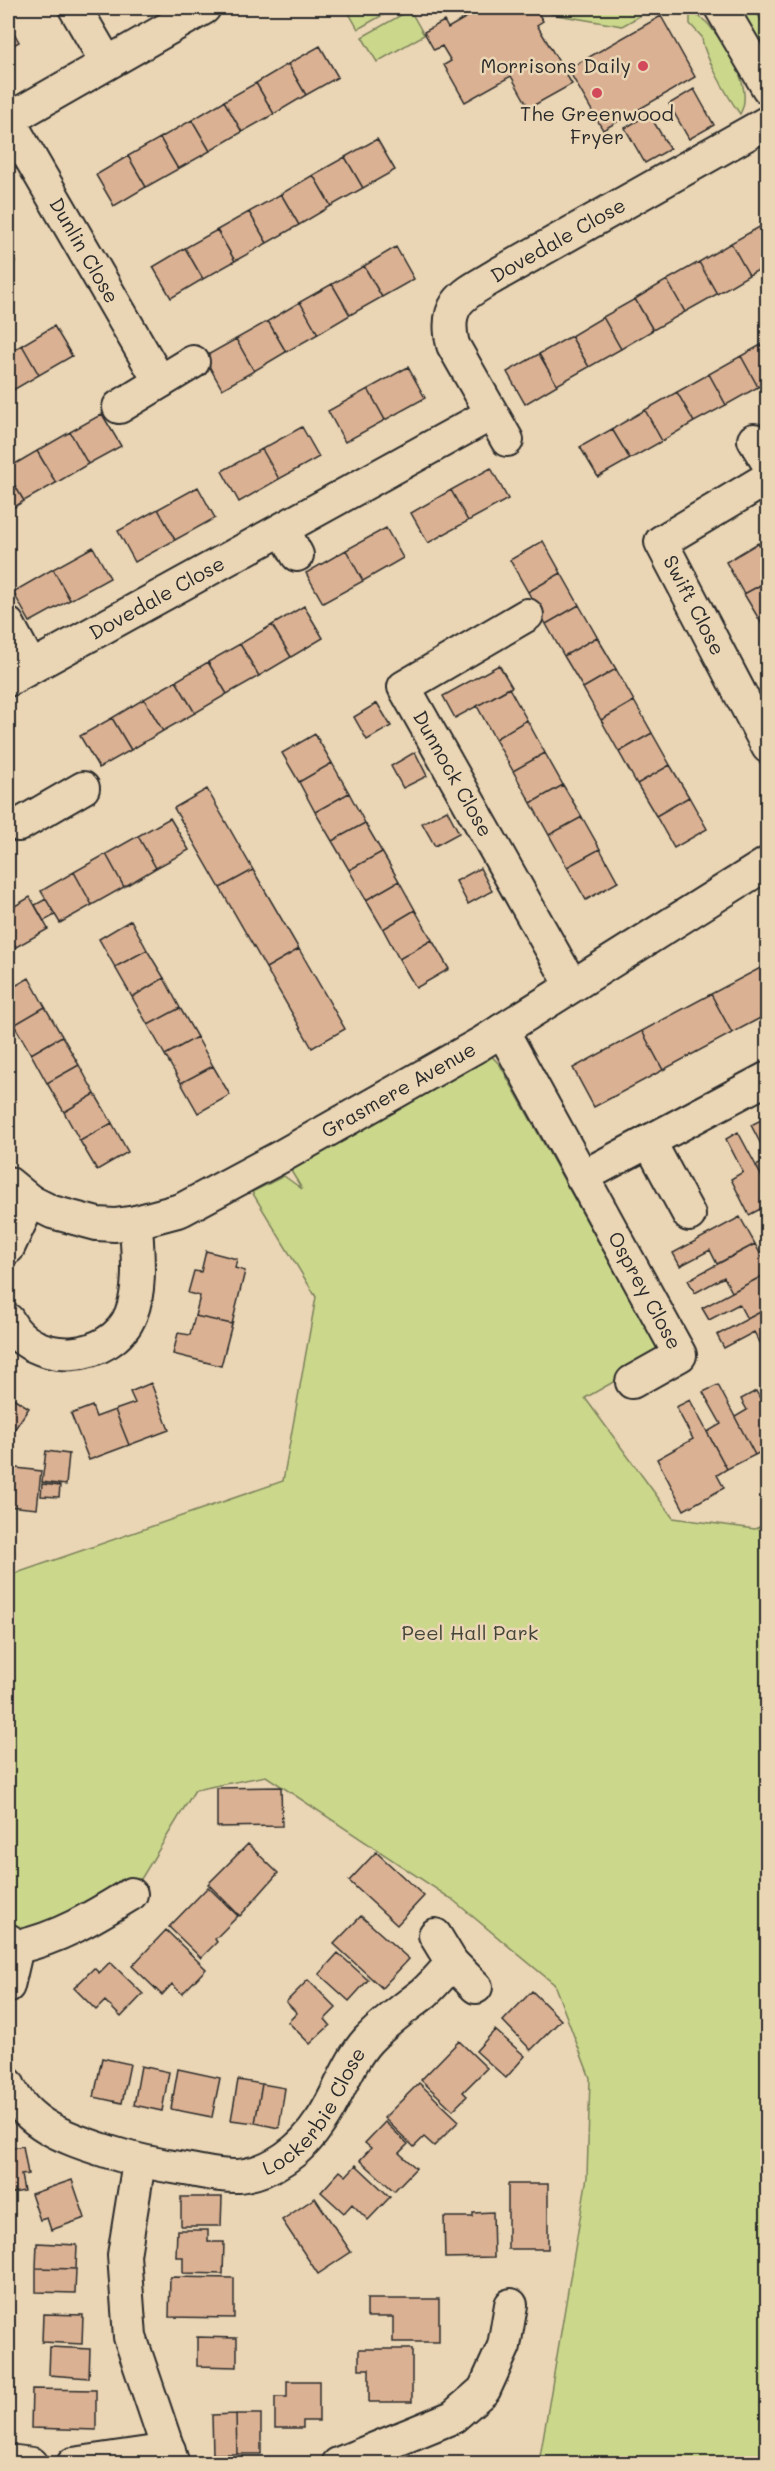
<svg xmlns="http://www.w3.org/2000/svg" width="775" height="2471" font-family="Mali,sans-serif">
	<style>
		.green { fill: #cbd78b; stroke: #7b815b; stroke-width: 1.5 }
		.building { fill: #dab192; stroke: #2b2b2b; stroke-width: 1.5 }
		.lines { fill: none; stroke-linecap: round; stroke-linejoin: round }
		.street-casing { stroke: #2b2b2b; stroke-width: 36 }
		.street { stroke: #ead5b4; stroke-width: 32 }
		.poi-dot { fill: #d1495b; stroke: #ead5b4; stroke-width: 2 }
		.labels { text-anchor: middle; stroke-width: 5; stroke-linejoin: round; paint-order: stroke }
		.poi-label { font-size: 20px; fill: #2b2b2b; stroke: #ead5b4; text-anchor: end }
		.street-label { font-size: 20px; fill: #2b2b2b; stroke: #ead5b4 }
		.park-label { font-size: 20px; fill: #434539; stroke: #ead5b4 }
	</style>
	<rect width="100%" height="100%" fill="#ead5b4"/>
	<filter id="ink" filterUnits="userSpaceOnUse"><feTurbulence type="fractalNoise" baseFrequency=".0167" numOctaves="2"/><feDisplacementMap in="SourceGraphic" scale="12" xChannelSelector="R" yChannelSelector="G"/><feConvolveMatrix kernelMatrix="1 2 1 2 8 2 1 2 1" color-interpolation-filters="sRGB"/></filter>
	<g filter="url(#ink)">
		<path class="green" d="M346,8h49l-37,21z
			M547,8h90l3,8 -18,10 -71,-12z
			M739,8h15l13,23v28z
			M410,10l14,25 -47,27 -15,-25z
			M690,11c6,4 14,8 19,14 17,21 46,62 31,89 -10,-14 -38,-61 -38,-77l-12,-13z
			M480,1044l20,21 161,290 -76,43 88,120 82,11 12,-6v940h-228l48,-286 3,-99 -36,-94 -101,-84 -187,-124 -71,14 -60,99 -78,43 -49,2v-358l275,-95 33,-184 -64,-105 32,-16 18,13 -20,-33z"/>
		<path class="building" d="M477,8h58l8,13 -6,4 35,59 -43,24 -18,-32 -46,26 -21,-37 7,-4 -9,-15 -8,4 -10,-18 20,-11 4,7 31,-18z
			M661,16l34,61 -92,53 -35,-61z
			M8,22l11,20 -11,6z
			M320,46l18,31 -32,18 -18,-31z
			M288,64l18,31 -32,19 -18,-31z
			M256,83l18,31 -32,18 -18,-31z
			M694,89l20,36 -25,14 -20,-35z
			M224,101l18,31 -32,19 -18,-31z
			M649,114l21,35 -25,14 -20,-35z
			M192,120l18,31 -32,18 -18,-31z
			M160,138l18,31 -32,18 -18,-31z
			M377,139l18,31 -32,18 -18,-31z
			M128,156l18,31 -32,19 -18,-31z
			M345,157l18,31 -32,18 -18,-31z
			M313,175l18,31 -32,19 -18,-31z
			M281,194l18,31 -32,18 -18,-31z
			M249,212l18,31 -32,18 -18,-31z
			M763,225l5,8v32l-19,10 -18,-32z
			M217,230l18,31 -32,18 -18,-31z
			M731,243l18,32 -32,19 -18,-32z
			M396,247l18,32 -32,18 -18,-31z
			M185,248l18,31 -32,19 -18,-31z
			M8,249l7,13 -7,5z
			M699,262l18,32 -32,18 -18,-32z
			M364,266l18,31 -32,18 -18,-31z
			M667,280l18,32 -32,18 -18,-31z
			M332,284l18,31 -32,19 -18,-32z
			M635,299l18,31 -32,19 -18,-32z
			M300,302l18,32 -32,18 -18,-31z
			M603,317l18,32 -32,18 -18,-31z
			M268,321l18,31 -32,19 -18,-32z
			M54,326l18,30 -33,19 -17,-30z
			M571,336l18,31 -32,18 -18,-31z
			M236,339l18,32 -32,18 -18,-32z
			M768,341v40l-10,6 -17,-31z
			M22,345l17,30 -31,18v-40z
			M539,354l18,31 -32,19 -18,-32z
			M741,356l17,31 -32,18 -17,-31z
			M408,367l17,31 -40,22 -17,-31z
			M709,374l17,31 -32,17 -17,-30z
			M368,389l17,31 -40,22 -17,-31z
			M677,392l17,30 -32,19 -17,-31z
			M645,410l17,31 -32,18 -18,-30z
			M102,414l19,32 -33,18 -18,-32z
			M302,427l17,30 -40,22 -17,-30z
			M612,429l18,30 -32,18 -18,-30z
			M70,432l18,32 -32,19 -19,-32z
			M262,449l17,30 -40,23 -17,-31z
			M37,451l19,32 -32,18 -16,-27v-6z
			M491,468l17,31 -40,22 -17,-31z
			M8,474l16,27 -16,10z
			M198,487l17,31 -40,22 -17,-31z
			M451,490l17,31 -40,22 -17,-30z
			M158,509l17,31 -40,22 -17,-31z
			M386,528l17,30 -40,23 -17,-31z
			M543,541l18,32 -33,19 -18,-32z
			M758,543l10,17v21l-24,13 -18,-32z
			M93,547l17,31 -40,22 -17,-31z
			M346,550l17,31 -40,22 -17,-30z
			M53,569l17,31 -40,22 -17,-30z
			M561,573l18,32 -33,19 -18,-32z
			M768,581v42l-5,3 -19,-32z
			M579,605l18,32 -33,19 -18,-32z
			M304,606l19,32 -32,19 -19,-32z
			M272,625l19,32 -32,19 -19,-32z
			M597,637l19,32 -33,19 -19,-32z
			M240,644l19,32 -32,18 -19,-32z
			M208,662l19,32 -32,19 -19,-32z
			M499,665l13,22 -57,31 -12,-22z
			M616,669l18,32 -33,19 -18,-32z
			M176,681l19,32 -32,18 -19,-32z
			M509,688l18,32 -32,19 -18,-33z
			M144,699l19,32 -32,19 -19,-32z
			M634,701l18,32 -33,19 -18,-32z
			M377,703l14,23 -24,14 -13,-23z
			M112,718l19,32 -32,18 -19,-32z
			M527,720l18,33 -32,18 -18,-32z
			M652,733l18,32 -33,19 -18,-32z
			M315,734l17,29 -33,19 -17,-29z
			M415,752l12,24 -24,12 -12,-22z
			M545,753l18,32 -32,18 -18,-32z
			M332,763l17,30 -34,19 -16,-30z
			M670,765l19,32 -33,19 -19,-32z
			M563,785l19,32 -33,18 -18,-32z
			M207,789l46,81 -33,18 -46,-80z
			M349,793l16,30 -33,18 -17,-29z
			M689,797l18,32 -33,19 -18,-32z
			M447,810l12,23 -24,13 -13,-23z
			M582,817l18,32 -33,18 -18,-32z
			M170,818l19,32 -33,18 -18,-32z
			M365,823l17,29 -33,18 -17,-29z
			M138,836l18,32 -32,19 -18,-33z
			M600,849l18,33 -32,18 -19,-33z
			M382,852l17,29 -33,19 -17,-30z
			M106,854l18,33 -32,18 -18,-33z
			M480,868l12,23 -24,13 -12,-23z
			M253,870l46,79 -33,19 -46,-80z
			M74,872l18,33 -32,18 -19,-32z
			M399,881l16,29 -32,19 -17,-29z
			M30,897l18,32 -32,18 -8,-15v-22z
			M46,899l9,16 -11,6 -9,-16z
			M415,910l17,30 -33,19 -16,-30z
			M131,920l16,30 -32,17 -16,-28z
			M8,932l8,15 -8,5z
			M432,940l17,29 -33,19 -17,-29z
			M299,949l46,80 -33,19 -46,-80z
			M147,950l17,28 -32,19 -17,-30z
			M768,964v50l-36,19 -21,-39z
			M29,978l16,29 -31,18 -6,-12v-23z
			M164,978l16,30 -32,17 -16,-28z
			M711,994l21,39 -69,37 -21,-39z
			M45,1007l17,29 -31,18 -17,-29z
			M180,1008l17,29 -32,18 -17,-30z
			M642,1031l21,39 -69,37 -21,-39z
			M62,1036l17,29 -32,18 -16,-29z
			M197,1037l16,29 -32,17 -16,-28z
			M79,1065l16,29 -31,18 -17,-29z
			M213,1066l17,29 -32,18 -17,-30z
			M95,1094l17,29 -32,18 -16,-29z
			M763,1119l5,10v29l-17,-33z
			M112,1123l16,29 -31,18 -17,-29z
			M738,1132l30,56v17l-19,10 -18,-36 12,-7 -17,-33z
			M768,1159v29l-12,-22z
			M740,1217l15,27 -38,20 -7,-14 -30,16 -7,-13z
			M755,1244l13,24v5l-36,19 -8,-15 -29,16 -7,-13z
			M206,1251l31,8 -2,9 10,3 -13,53 -37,-8 5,-20 -12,-3 6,-22 7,1z
			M768,1273v35l-21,11 -8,-15 -30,16 -7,-12z
			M768,1308v35l-6,3 -8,-14 -30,16 -7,-13z
			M195,1316l37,8 -11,42 -48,-12 5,-21 12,2z
			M151,1383l18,47 -40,15 -14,-35 20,-7 -5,-11z
			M718,1385l37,70 -28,14 -20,-37 14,-8 -18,-32z
			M756,1391l12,22v35l-13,7 -20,-38 12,-7 -6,-11z
			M10,1396l19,12 -21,31v-39z
			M690,1400l37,69 -10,6 7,13 -40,22 -27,-51 36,-20 -17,-32z
			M92,1406l4,11 19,-7 14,35 -40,15 -18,-46z
			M46,1451l23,3 -3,31 -24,-3z
			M8,1467l33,4 -4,38 -29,-3z
			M42,1484l18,2 -1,11 -18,-1z
			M281,1787l1,39 -65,1v-39z
			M248,1844l30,29 -38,43 -32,-32z
			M376,1852l48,44 -27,29 -48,-44z
			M208,1887l30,29 -23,23 2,3 -16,16 -32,-31z
			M361,1916l48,43 -27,29 -48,-44z
			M166,1930l40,39 -24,25 -10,-10 -10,11 -30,-29z
			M338,1953l30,27 -19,21 -30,-27z
			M110,1962l33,32 -22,23 -16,-16 -9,9 -22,-22 20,-20 5,5z
			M308,1980l28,28 -11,11 5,6 -20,19 -22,-22 9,-9 -11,-11z
			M532,1991l29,29 -30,30 -28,-29z
			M495,2030l30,26 -19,22 -30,-27z
			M459,2041l28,27 -24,24 4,4 -14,14 -32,-30z
			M102,2058l28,6 -8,39 -28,-6z
			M141,2066l28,6 -7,39 -28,-6z
			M178,2069l42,9 -8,39 -41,-8z
			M238,2080l24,4 -7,39 -24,-3z
			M419,2083l40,38 -25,25 -10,-9 -10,10 -30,-29z
			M262,2084l23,4 -6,40 -24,-5z
			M385,2122l23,22 -9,9 17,15 -22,23 -34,-31 11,-12 -6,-5z
			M23,2146l5,28 -7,1 3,16 -16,3v-45z
			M356,2165l34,32 -22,23 -16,-16 -8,9 -23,-21 19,-21 6,5z
			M72,2180l13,38 -34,12 -4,-12 -7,2 -9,-26z
			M508,2184h40v65h-40z
			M181,2197h41l-1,29h-40z
			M315,2198l36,54 -33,22 -36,-54z
			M493,2212l1,45 -49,1 -1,-41h29v-4z
			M177,2230h31v12h16l-1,32 -40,-1v-16h-7z
			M37,2243l40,2 -1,24 -40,-1z
			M36,2268l40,1 -1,24 -39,-1z
			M170,2277l64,1v40l-65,-1z
			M367,2299h72v43h-46v-25h-26z
			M43,2314l40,1 -1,29 -40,-2z
			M197,2337l40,1v29l-40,-1z
			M50,2347l40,2 -1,29 -40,-3z
			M359,2349h53v53h-43v-33h-10z
			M287,2381h32v40h-16v7h-28v-31h12z
			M32,2389l64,1v40l-65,-2z
			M236,2414h25v40h-24z
			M236,2414l1,40h-24l-1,-39z"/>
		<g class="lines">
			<g class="street-casing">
				<g id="street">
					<path d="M75,8l32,55"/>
					<path d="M721,8l47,80"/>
					<path id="s1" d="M8,119l152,263"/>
					<path d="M8,120l196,-112"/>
					<path d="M119,407l74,-45"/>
					<path id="s2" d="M507,440l-54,-95c-11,-45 14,-52 47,-72l268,-151"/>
					<path d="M754,440l14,23"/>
					<path id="s3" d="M768,478l-107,64 107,205"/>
					<path d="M283,529l14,26"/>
					<path id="s4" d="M527,615l-123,72 167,297"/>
					<path d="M8,624l23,43"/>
					<path id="s5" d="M8,680l483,-266"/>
					<path d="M19,825l64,-37"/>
					<path id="s6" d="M502,1030l178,325 -48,27"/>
					<path d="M649,1141l40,74"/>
					<path d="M582,1177l186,-99"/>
					<path id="s7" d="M8,1183l22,18 22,11 45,12 18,1 21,-3 45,-12 101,-54 198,-112 288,-181"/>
					<path d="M8,1248l22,-47"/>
					<path d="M8,1320c24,48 104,43 123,-6 11,-28 6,-63 5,-92"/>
					<path d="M435,1935l17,28 24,24"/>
					<path d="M8,1940l9,7c43,-9 78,-31 114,-53"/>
					<path d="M8,1986l9,-39"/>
					<path id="s8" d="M8,2084c18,42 61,55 101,68 25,8 50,13 76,17 17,3 36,8 54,7 33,-4 63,-26 81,-54 18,-25 27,-59 48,-82 17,-18 37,-32 56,-47 10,-9 19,-20 28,-30"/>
					<path d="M139,2162l-15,93 6,82 43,127"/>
					<path d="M8,2461l24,3"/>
					<path d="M73,2464l96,-14"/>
					<path d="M338,2464l115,-47 31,-27 20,-44 7,-41"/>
				</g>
			</g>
			<use href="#street" class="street"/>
		</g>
	</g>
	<g class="poi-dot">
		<circle cx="643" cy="66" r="6"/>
		<circle cx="597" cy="93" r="6"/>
	</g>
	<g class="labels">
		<g class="poi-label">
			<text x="631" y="73">Morrisons Daily</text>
			<text x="597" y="121" text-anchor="middle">The Greenwood<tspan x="597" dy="23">Fryer</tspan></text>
		</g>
		<g class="street-label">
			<text dy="7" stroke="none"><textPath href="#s2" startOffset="272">Dovedale Close</textPath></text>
			<text dy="7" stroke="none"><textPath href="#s1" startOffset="152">Dunlin Close</textPath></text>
			<text dy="7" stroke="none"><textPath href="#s5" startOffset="170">Dovedale Close</textPath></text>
			<text dy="7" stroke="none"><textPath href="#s3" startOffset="196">Swift Close</textPath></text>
			<text dy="7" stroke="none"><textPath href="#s4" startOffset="242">Dunnock Close</textPath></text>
			<text dy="7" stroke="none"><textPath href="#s7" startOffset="434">Grasmere Avenue</textPath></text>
			<text dy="7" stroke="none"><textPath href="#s6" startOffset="297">Osprey Close</textPath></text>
			<text dy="7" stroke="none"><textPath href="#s8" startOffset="363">Lockerbie Close</textPath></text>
		</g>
		<g class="park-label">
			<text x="470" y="1640">Peel Hall Park</text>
		</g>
	</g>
	<rect width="775" height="2471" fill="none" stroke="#ead5b4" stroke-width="30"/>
	<rect x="15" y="15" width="745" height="2441" fill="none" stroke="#2b2b2b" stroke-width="2" filter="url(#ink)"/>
</svg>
